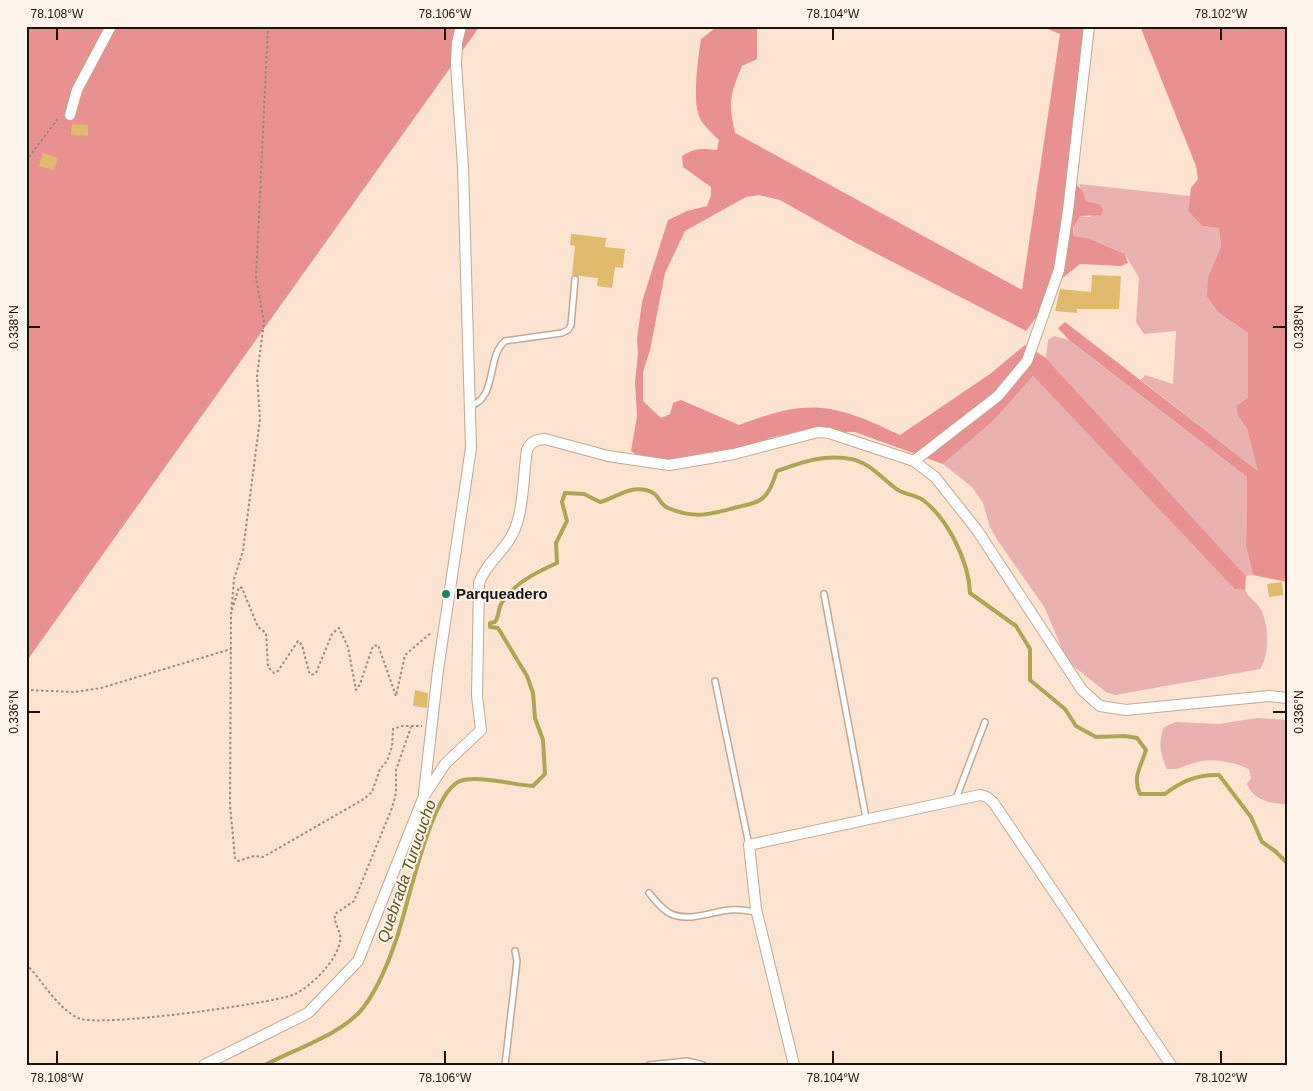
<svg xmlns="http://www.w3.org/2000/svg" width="1313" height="1091" font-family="Arial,sans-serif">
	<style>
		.green { fill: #e9b2b0 }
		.forest { fill: #e89190 }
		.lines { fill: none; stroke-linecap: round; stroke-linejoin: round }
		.stream { stroke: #aea653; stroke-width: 4 }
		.building { fill: #e0ba6d }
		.service-casing { stroke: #bfa895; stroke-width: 8 }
		.minor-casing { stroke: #bfa895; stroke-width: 12 }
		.path { stroke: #99887a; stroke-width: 2; stroke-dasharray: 2.5 2.5; stroke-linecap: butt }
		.service { stroke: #fff; stroke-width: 5 }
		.minor { stroke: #fff; stroke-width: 10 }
		.ticks { fill: none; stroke: #1b130c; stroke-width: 2 }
		.poi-dot { fill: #198866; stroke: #fef4ec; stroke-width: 2 }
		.labels { text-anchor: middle; stroke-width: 4; stroke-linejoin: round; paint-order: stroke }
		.poi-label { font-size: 15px; font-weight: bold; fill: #1b130c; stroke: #fef4ec; text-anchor: start }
		.water-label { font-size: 16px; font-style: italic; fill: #5c5618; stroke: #fef4ec }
		.neatline { fill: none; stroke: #1b130c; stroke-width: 2 }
		.ticks-label { font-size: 12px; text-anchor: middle; fill: #1b130c }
	</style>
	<rect width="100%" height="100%" fill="#fce4d0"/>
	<path class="green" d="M1079,184l111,12 -2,15 14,15 17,2 2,18 -13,31 11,36 29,20v65l-9,19 8,12 12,43 -118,-92 4,-5 28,9 3,-53 -32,3 -8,-12 3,-44 -14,-24 -37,-16 -14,-2c-1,-9 0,-14 6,-20l10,1 9,-13 -14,-3z
		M1054,336l15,4 178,137 -1,69 7,29 -7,1 -200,-218 2,-18z
		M1033,376l202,212 10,2c5,9 10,11 15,18 9,14 10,47 0,61l-145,26 -9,-3 -39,-31 -22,-53 -47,-67 -8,-14 -7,-24 -11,-16 -29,-23 50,-43z
		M1257,718l30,2v84c-16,0 -34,-4 -40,-20l4,-6 -2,-9c-15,-7 -39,-12 -55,-6 -12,3 -13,7 -27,6 -7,-14 -9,-27 -3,-42l12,-5 43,2z"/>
	<path class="forest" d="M26,26h454l-454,636z
		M718,26h39v33l-15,7c-12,29 -14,35 -7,67l287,157 38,-256 -20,-8h43l-7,158 6,6 4,11 13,3 4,6 -2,5 -21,1 -7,12 1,8 14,2 37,16 3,9 -7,3 -41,-2 -16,13 -14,2 -7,29 -17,23 -170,-88 -76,-43 -21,-5 -13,2 -61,34 -20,42 -15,77 -7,22v29l18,17 9,-4 3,-11 8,-3 58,25c71,-27 93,-22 161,10l90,-61 35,-29 21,13 200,218 -1,14 -10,-1 -202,-213 -40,45 -50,43 -88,-32 -52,-1 -30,6 -39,16 -68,9 -23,-3 -12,-8 6,-35 -2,-34 3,-29 -1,-14 5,-37 26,-82 19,-9 20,-5 4,-10v-9l-28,-20 -1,-11c12,-8 21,-8 35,-6l2,-10c-7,-7 -19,-17 -21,-27 -5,-17 0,-55 3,-74z
		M1140,26h147v556l-34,-7 -7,-29 1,-69 -178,-137 -11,-12 7,-6 193,149 -11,-42 -8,-12 -3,-11 12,-8v-65l-29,-20 -12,-17 1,-19 13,-31 -2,-18 -17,-2 -14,-15 3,-23 7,-9 -2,-13z"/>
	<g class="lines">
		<path class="stream" d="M265,1065c28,-15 79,-32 98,-57 15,-20 25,-44 33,-68 12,-33 33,-142 62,-158 16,-8 56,3 75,4l12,-12 -2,-34 -8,-22 -2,-25 -6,-17 -29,-48 -8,-1v-4l5,-1c4,-5 3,-12 6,-18 13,-21 34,-31 56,-41l-1,-20 11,-22 -5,-19 3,-9 19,1 16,8c15,-4 29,-16 46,-12 14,3 12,14 22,18 29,12 42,6 70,-1 7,-2 16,-3 22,-7 10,-6 13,-19 17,-29 25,-9 47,-17 74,-12 20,4 31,20 47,31 8,5 18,5 25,10 25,19 46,62 47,93l46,33 14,23v31l35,29 11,17 20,11 29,-1 12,2 9,12c-5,17 -14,27 -6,44h25c16,-13 33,-20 54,-19l32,42 11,25 13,9 12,12"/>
	</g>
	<path class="building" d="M72,124l16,1v11l-17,-1z
		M43,153l15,5 -4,12 -15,-4z
		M571,234l35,4 -1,9 20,2 -2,19 -8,-1 -3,21 -15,-2 1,-8 -26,-3 3,-29 -5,-1z
		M1092,275l29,1 -2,33h-42v4l-22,-2 5,-22 31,3z
		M1282,582l1,13 -14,2 -2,-13z
		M415,690l13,3 -1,15 -14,-2z"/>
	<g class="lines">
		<g class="service-casing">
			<path id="service" d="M470,406c28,-8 16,-49 35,-65l57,-8 6,-3 3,-5 4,-46
				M824,594l42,224
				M715,681l34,164
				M955,801l30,-79
				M649,893c6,7 13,17 22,21 19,8 40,-2 58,-4 10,-1 19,1 28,2
				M505,1065l12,-104 -2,-10
				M649,1065l38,-4 16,4"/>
		</g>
		<g class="minor-casing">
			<path id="minor" d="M70,115l7,-25 34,-64
				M914,461l84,-65 29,-35 32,-91 9,-59 21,-185
				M424,793l14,-123 33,-222 -8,-281 -7,-103 1,-21 4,-17
				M204,1065l104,-52 50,-52 66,-165 21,-32 36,-34 -4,-34 2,-113c7,-20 24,-30 33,-48 12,-21 11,-60 15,-85 4,-9 9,-10 18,-11l63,17 61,9 65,-11 84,-22 11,1 85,28 21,16 42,53 105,160 18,16 26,4 143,-14 18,2
				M794,1065l-38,-156 -7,-64 231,-50 7,2 6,5 178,263"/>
		</g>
		<path class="path" d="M268,26l-12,252 8,44 -7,54 3,43 -17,132 -9,28 -3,36 -1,190 5,53 3,3 16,-5 9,1 101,-58 8,-7 8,-23 7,-8 5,-14 1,-18 9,-3h20
			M26,161l33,-44
			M232,610l7,-23 3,1 16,39 8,6 2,34 6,6 4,-2 20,-30 4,4 7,27 2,3 5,-2 16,-39 7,-6 9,19 8,43 4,-6 13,-38 5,-1 18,51 9,-41 27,-23
			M26,690l49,2 26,-4 130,-39
			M26,964c17,17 30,43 52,54 20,10 189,-14 215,-23 10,-4 25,-17 32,-26 7,-8 17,-23 15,-34 -2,-9 -6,-12 -5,-21l19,-13 38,-93 4,-15v-23l15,-43"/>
		<use href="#service" class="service"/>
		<use href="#minor" class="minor"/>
	</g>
	<path class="ticks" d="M57,28v12M445,28v12M833,28v12M1221,28v12M28,327h12M1273,327h13M28,712h12M1273,712h13M57,1051v13M445,1051v13M833,1051v13M1221,1051v13"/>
	<circle class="poi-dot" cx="446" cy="594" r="5"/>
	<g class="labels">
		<g class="poi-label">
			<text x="456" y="599">Parqueadero</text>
		</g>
		<g class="water-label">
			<text transform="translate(406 871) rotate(-71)" y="6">Quebrada Turucucho</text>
		</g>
	</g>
	<rect width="1313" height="1091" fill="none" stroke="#fef4ec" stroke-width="55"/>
	<rect x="28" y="28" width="1258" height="1036" class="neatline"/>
	<g class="ticks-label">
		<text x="57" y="18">78.108°W</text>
		<text x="445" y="18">78.106°W</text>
		<text x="833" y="18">78.104°W</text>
		<text x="1221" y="18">78.102°W</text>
		<text transform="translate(14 327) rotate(-90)" y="4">0.338°N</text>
		<text transform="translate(1299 327) rotate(-90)" y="4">0.338°N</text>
		<text transform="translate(14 712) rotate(-90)" y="4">0.336°N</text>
		<text transform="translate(1299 712) rotate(-90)" y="4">0.336°N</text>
		<text x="57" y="1082">78.108°W</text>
		<text x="445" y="1082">78.106°W</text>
		<text x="833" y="1082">78.104°W</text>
		<text x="1221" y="1082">78.102°W</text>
	</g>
</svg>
